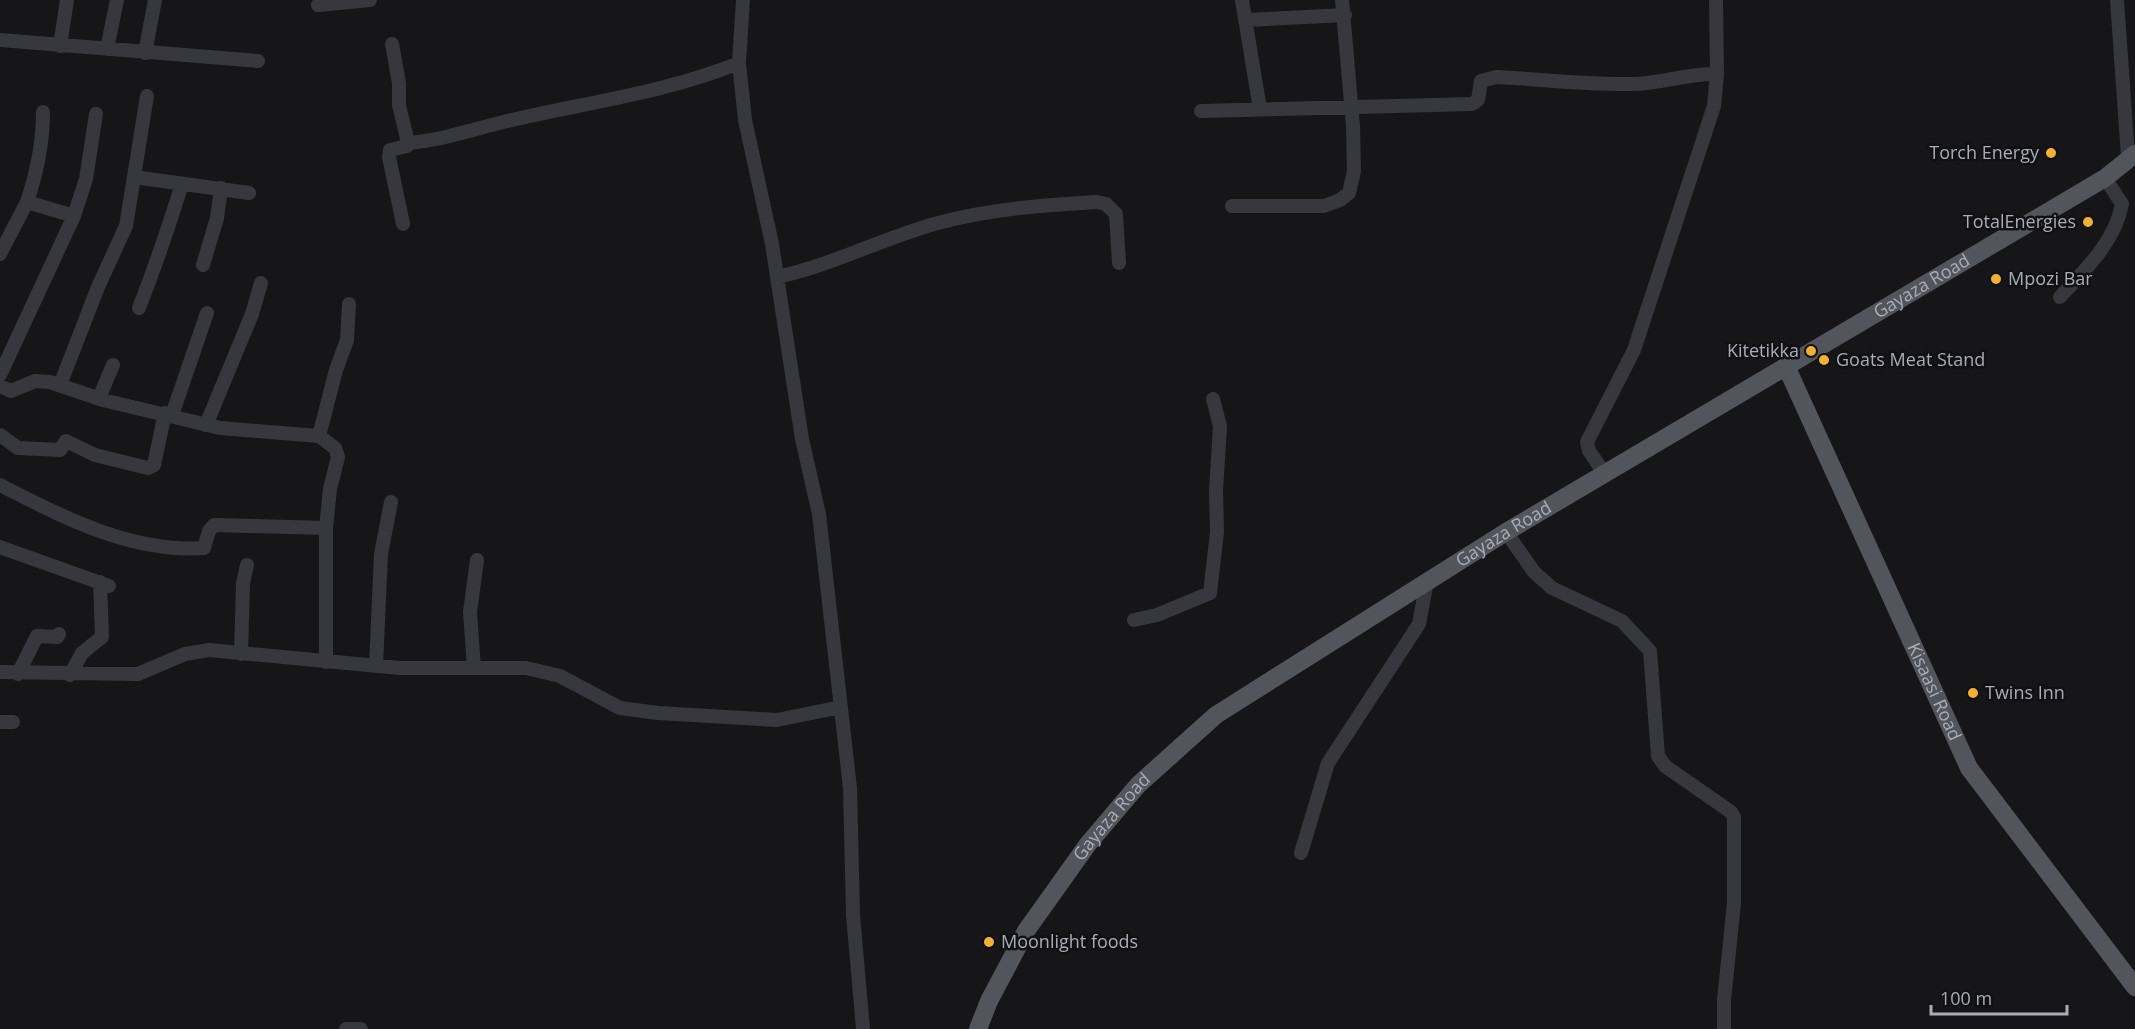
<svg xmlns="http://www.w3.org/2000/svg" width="2135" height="1029" font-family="'Open Sans',sans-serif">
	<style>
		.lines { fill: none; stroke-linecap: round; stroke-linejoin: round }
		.minor { stroke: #37383d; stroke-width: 14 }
		.major { stroke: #53555c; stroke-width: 18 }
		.poi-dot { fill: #f2b134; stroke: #111113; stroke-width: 2 }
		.labels { text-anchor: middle; stroke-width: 5; stroke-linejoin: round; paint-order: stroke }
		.poi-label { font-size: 18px; fill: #a8adb8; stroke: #111113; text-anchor: start }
		.street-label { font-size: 18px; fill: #a8adb8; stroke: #111113 }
	</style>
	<rect width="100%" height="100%" fill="#161618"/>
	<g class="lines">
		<path class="minor" d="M743,0l-4,63 6,57 27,124 30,195 17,75 31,274 3,127 10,114
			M1242,0l18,109
			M2117,0l11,157
			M318,5l52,-5
			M1246,20l99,-5
			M0,40l258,21
			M392,44l7,39v22l9,38 -1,3 -17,4 -1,7 14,67
			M60,46l7,-46
			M107,49l10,-49
			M145,53l10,-53
			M1201,111l271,-7 6,-4 3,-19 15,-4c45,2 90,8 135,7 31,0 56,-11 86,-10
			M408,143c37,-3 72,-16 108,-24 75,-17 151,-27 223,-56
			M134,177l115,16
			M27,202c10,-30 16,-58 16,-90
			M1232,206h92l16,-6 9,-7 5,-22 -1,-45 -11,-126
			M0,254l27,-52 47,14
			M203,265l14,-47 4,-30
			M777,277c56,-12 106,-39 161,-54 52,-14 106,-18 159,-21l9,2 10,10 3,49
			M2060,297c25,-27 55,-55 62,-93l-17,-26
			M139,308c16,-41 30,-82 43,-124
			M0,375l74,-159 12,-37 10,-65
			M60,385l38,-98 28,-61 21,-130
			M0,386l11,5 24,-10 15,1 53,18 117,28 99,8 16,12 3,9 -8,32 -4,39v134
			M99,398l14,-33
			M172,415l35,-102
			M206,425l46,-111 9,-31
			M0,435l18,13 42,2 6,-9 29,14 53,13 6,-3 11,-52
			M319,436l17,-66 11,-30 2,-36
			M1605,474l-16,-23 -2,-9 47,-92 80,-244 3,-32 -1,-74
			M0,485c63,32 131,68 204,63l5,-17 5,-6 112,3
			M1506,532l28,40 18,16 70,33 28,30 8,105 7,10 66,46 3,5v86l-10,97v29
			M0,547l109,39
			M1134,620l23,-5 53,-22 7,-61 -1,-41 4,-65 -7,-27
			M241,654l2,-71 4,-18
			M376,666l5,-112 10,-52
			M474,668l-4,-56 7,-52
			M0,672l138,2 47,-20 24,-4 191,18h126l34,8 60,32 38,5 119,7 64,-13
			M18,674l19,-38 20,1 2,-3
			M70,675l12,-22 20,-16 -2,-55
			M0,722h13
			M1301,853l27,-90 91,-139 8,-43
			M346,1029h15"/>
		<g class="major">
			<path id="s1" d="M1786,366l183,402 166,219"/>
			<path id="s2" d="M978,1029l11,-28 37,-70 62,-87 50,-59 78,-70 290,-183 599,-354 30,-24"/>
		</g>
	</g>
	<g class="poi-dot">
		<circle cx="2051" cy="153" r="6"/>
		<circle cx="2088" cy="222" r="6"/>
		<circle cx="1996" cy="279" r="6"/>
		<circle cx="1811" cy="351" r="6"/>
		<circle cx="1824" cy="360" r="6"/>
		<circle cx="1973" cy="693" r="6"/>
		<circle cx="989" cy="942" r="6"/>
	</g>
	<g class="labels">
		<g class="poi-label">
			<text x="2039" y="159" text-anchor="end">Torch Energy</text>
			<text x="2076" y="228" text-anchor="end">TotalEnergies</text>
			<text x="2008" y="285">Mpozi Bar</text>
			<text x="1799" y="357" text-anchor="end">Kitetikka</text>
			<text x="1836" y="366">Goats Meat Stand</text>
			<text x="1985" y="699">Twins Inn</text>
			<text x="1001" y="948">Moonlight foods</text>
		</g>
		<g class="street-label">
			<text dy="6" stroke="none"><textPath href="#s2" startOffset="1224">Gayaza Road</textPath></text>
			<text dy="6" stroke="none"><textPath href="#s2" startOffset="738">Gayaza Road</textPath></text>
			<text dy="6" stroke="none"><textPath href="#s1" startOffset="358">Kisaasi Road</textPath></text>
			<text dy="6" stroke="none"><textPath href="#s2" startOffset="252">Gayaza Road</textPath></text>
		</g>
	</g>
	<path d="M1931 1005v9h136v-9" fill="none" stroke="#a8adb8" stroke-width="3"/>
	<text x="1940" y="1005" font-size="18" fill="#a8adb8" stroke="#111113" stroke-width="4.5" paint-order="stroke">100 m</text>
</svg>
